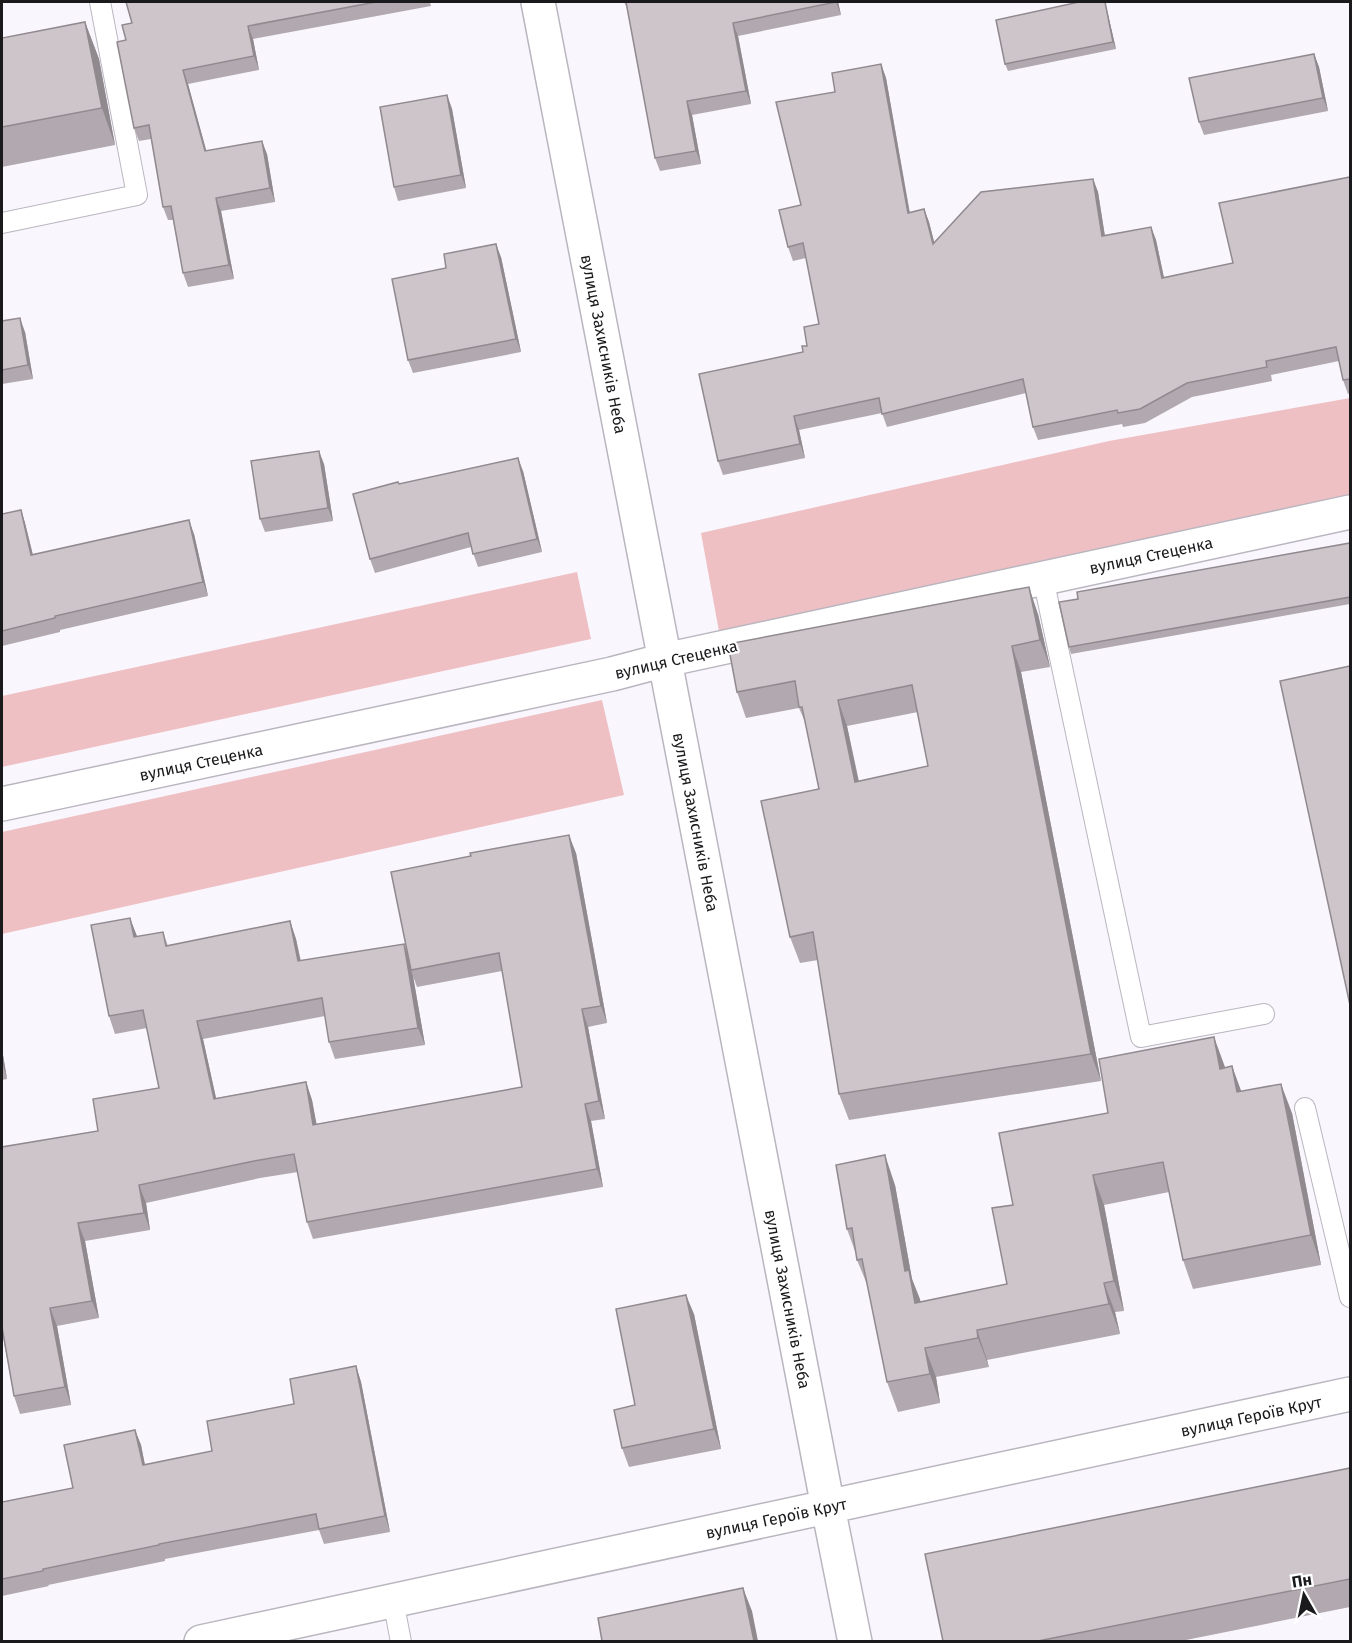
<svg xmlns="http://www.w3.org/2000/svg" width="1352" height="1643" font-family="'Fira Sans',sans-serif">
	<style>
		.green { fill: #efc0c3 }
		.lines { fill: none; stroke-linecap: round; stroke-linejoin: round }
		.lane-casing { stroke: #bab6bf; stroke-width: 22 }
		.street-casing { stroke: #bab6bf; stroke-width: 36 }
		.lane { stroke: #fff; stroke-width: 20 }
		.street { stroke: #fff; stroke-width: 33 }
		.wall { fill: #b1a9af; fill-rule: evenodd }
		.shaded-wall { fill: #908a8e }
		.building { fill: #cec5cb; stroke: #908a8e; stroke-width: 1.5; fill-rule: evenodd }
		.labels { text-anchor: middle; stroke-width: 4.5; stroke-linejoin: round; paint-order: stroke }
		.street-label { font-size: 16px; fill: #1a191c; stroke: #fff }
	</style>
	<rect width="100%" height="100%" fill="#f9f6fe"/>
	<path class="green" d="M1350,398v114l-628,136 -21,-115 408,-92z
		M577,572l14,67 -589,128v-71z
		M602,700l22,95 -622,139v-102z"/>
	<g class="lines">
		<g class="lane-casing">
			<path id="lane" d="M2,223l135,-28 -37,-193
				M1043,578l98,459 123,-23
				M1305,1108l45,189
				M393,1600l8,42"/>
		</g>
		<g class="street-casing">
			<path id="street" d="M538,2l290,1505 27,135
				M2,804l610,-130 53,-14 685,-148
				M201,1642l1149,-248"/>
		</g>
		<use href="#lane" class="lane"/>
		<use href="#street" class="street"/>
	</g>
	<path class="wall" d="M126,2h304l1,4 -178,33 6,31 -71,14 18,67 61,3 8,48 -54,9 13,68 -46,8 -5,-14 -10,-53h-5l-5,-13 -12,-68 -12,2 -5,-13 -8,-88 6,-17z
		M624,2h214l3,13 -103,21 13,68 -59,11 9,49 -41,7 -5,-13 -27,-148z
		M1105,2l11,47 -108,22 -3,-7z
		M85,22l14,37 16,86 -113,22v-129z
		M1314,54l5,13 9,44 -124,24 -5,-13z
		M881,64l5,14 24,135 14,-4 5,13 5,20 159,-63 5,13 7,44 46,-9 5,13 8,38 69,-15 117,-86v216l-2,1 -5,-14 -4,-19 -68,14 1,6 -80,16 -47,26 -22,4 -1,-3 -84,16 -5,-13 -7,-34 -139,34 -5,-14 -83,17 6,28 -82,17 -5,-14 85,-109 16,-28 -13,-66 -13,3 -5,-14 47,-155z
		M447,95l5,14 14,79 -68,13 -4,-14z
		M501,257l20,95 -108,21 -5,-13z
		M2,321l23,11 8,47 -31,5z
		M324,464l9,57 -68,11 -5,-13z
		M523,471l19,81 -64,15 -7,-20 -96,26 -5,-14 29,-75z
		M21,510l4,13 8,32 161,-21 14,62 -148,34v2l-58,14v-132z
		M1350,543v61l-279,50 -2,-7z
		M1038,614l12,53 -29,5 80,409 -252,39 -10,-26 -21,-134 -18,3 -10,-26 29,-148 -13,-65 -7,-16 -53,10 -9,-26zM918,712l10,54 -69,15 -12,-55z
		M576,853l31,170 -19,4 17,92 -14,2 12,66 -290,52 -6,-17 -9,-50 -38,6 -114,25 4,27 -65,11 14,77 -42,8 14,79 -51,9 -6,-18 -11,-59h-1v-190l96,-16 61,-43 -12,-60 -32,6 -6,-18 28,-79 26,-5 5,14 122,-25 6,18 5,22 103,-17 3,9zM502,971l20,116 -206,37 -4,-24 -6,-18 -90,16 -13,-59 122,-23 4,26 6,17 90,-14 -12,-69 4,11z
		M2,1049l5,30 -5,1z
		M1232,1066l9,26 51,21 29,152 -128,24 -10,-29 -14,-68 -65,13 20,106 -9,1 5,22 -133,26 2,7 -53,10 4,26 -42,9 -11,-30 -18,-93 -12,-29 -1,-6 -9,-25 48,-44 17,94 8,23 87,-18 6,-79 95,-92 117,-45z
		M694,1314l27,135 -92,18 -7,-19z
		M356,1366l5,16 29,150 -66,12 -5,-14 -154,29v2l-117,24 1,1 -47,10v-94l71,-14 62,-58 6,15 4,20 67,-14 82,-47z
		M1350,1468v139l-169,34h-238z"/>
	<path class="shaded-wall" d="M836,2h2l3,13z
		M1105,2l11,47 -3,-7z
		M85,22l14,37 16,86 -13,-37z
		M733,23l5,13 13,68 -5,-13z
		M248,26l5,13 6,31 -5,-14z
		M1314,54l5,13 9,44 -5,-13z
		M881,64l5,14 26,149 -4,-14z
		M183,70l5,14 22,80 -5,-13z
		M447,95l5,14 14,79 -5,-13z
		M687,101l5,14 9,49 -5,-13z
		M262,141l5,13 8,48 -5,-14z
		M1093,179l5,13 9,58 -5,-14z
		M216,198l5,13 13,68 -5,-14z
		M924,209l5,13 9,35 -5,-13z
		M1151,227l5,13 11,52 -5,-14z
		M496,244l5,13 20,95 -5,-13z
		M20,318l5,14 8,47 -5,-14z
		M794,416l5,14 6,28 -5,-14z
		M319,451l5,13 9,57 -5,-13z
		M518,458l5,13 19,81 -5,-13z
		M21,510l4,13 11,45 -5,-13z
		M189,520l5,14 14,62 -5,-14z
		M1029,587l9,27 12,53 -10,-27z
		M1012,646l9,26 80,409 -10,-27z
		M838,700l9,26 17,82 -9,-26z
		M569,835l7,18 31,170 -6,-17z
		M130,918l7,18 3,19 -6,-18z
		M290,921l6,18 8,40 -6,-18z
		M404,944l7,18v8l2,6 12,69 -7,-17z
		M582,1009l6,18 17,92 -6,-18z
		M197,1021l6,18 17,77 -6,-17z
		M1214,1037l11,30 6,32 -11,-30z
		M2,1049l5,30 -5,-17z
		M1232,1066l11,30 -6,-4z
		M306,1082l6,18 8,42 -7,-17z
		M1281,1084l11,29 29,152 -10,-30z
		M585,1104l6,17 12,66 -6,-18z
		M885,1155l10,30 17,94 8,20 6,33 -11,-29 -10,-32z
		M1093,1175l11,30 20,106 -10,-30z
		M139,1185l7,18 4,27 -6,-17z
		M78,1223l7,18 14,77 -7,-17z
		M1104,1283l11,29 5,22 -11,-30z
		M686,1295l8,19 27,135 -7,-20z
		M50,1308l7,18 14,79 -6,-18z
		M977,1330l10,30 2,7 -11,-29z
		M925,1348l11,29 4,26 -10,-29z
		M356,1366l5,16 29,150 -5,-16z
		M135,1430l6,15 7,36 -5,-16z
		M743,1588l9,23 6,30h-4z"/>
	<path class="building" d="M126,2h250l-128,24 6,30 -71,14 22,81 57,-10 8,47 -54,10 13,67 -46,8 -12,-67 -8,1 -14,-82 -15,3 -17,-86 9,-2 -4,-15 10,-2z
		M626,2h210l-103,21 13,68 -59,10 9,50 -41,7z
		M1079,2h26l8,40 -108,22 -9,-44z
		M85,22l17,86 -100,19v-89z
		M1314,54l9,44 -124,24 -10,-44z
		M881,64l27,149 16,-4 9,35 48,-52 112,-13 9,57 49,-9 11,51 71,-15 -14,-60 131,-26v202l-7,1 -7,-33 -70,14 1,6 -80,16 -47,26 -22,4 -1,-3 -84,17 -10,-48 -141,35 -3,-16 -85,18 6,28 -82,17 -19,-87 104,-22 -1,-6h5l-3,-19 15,-3 -16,-81 -15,4 -9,-37 22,-5 -25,-103 59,-10 -3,-19z
		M447,95l14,80 -67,12 -14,-80z
		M496,244l20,95 -108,21 -16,-81 54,-11 -2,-14z
		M20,318l8,47 -26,5v-49z
		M319,451l9,57 -68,11 -9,-58z
		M518,458l19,81 -64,15 -5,-21 -98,26 -17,-65 45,-12 1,2z
		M21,510l10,45 158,-35 14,62 -148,34v2l-53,13v-117z
		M1350,543v54l-281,50 -10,-45 19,-3 -1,-7z
		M1029,587l11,53 -28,6 79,408 -252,40 -26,-162 -23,5 -29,-136 58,-12 -17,-82h-3l-4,-26 -58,11 -9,-48zM912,685l16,81 -73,16 -17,-82z
		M1350,666v339l-70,-324z
		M569,835l32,171 -19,3 17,92 -14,3 12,65 -290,53 -13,-68 -40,7 -115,24 5,28 -66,10 14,78 -42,7 15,79 -51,9 -12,-69v-180l96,-16 -5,-32 66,-11 -16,-78 -34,6 -18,-91 39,-7 4,19 29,-5 3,14 124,-25 8,40 106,-17 14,84 -89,14 -7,-44 -125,23 17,78 92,-17 7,43 209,-38 -23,-134 -88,17 -20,-98 80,-16 -1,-3z
		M1214,1037l6,32 12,-3 5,26 44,-8 30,151 -128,25 -20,-98 -70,13 21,106 -10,2 5,21 -132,26 1,8 -53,10 5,26 -43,8 -25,-123 -5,1 -5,-32 -5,1 -11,-64 49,-10 20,116 4,-1 6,33 92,-19 -15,-76 21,-3 -14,-72 109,-20 -9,-54z
		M686,1295l28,134 -92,19 -8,-38 21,-5 -19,-96z
		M356,1366l29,150 -66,13 -3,-15 -157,30v1l-116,24v2l-41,8v-77l71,-14 -9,-43 71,-15 8,35 69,-14 -5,-30 87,-17 -4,-25z
		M1350,1468v111l-312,62h-95l-18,-87z
		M743,1588l11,53h-152l-4,-23z"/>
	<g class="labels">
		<g class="street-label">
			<text transform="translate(604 344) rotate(79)" y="6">вулиця Захисників Неба</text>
			<text transform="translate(1151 555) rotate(-12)" y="6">вулиця Стеценка</text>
			<text transform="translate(676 659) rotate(-13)" y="6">вулиця Стеценка</text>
			<text transform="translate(201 762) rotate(-12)" y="6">вулиця Стеценка</text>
			<text transform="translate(696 822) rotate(79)" y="6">вулиця Захисників Неба</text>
			<text transform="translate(788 1299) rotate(79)" y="6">вулиця Захисників Неба</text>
			<text transform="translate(1251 1416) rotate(-12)" y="6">вулиця Героїв Крут</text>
			<text transform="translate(776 1518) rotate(-12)" y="6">вулиця Героїв Крут</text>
		</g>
	</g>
	<rect width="1352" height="1643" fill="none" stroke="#1a191c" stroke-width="6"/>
	<g transform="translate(1304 1595) rotate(351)" stroke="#ffffff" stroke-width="4.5" paint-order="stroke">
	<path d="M0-4.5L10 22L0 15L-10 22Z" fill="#1a191c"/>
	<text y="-9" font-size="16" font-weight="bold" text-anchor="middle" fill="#1a191c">Пн</text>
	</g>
</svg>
